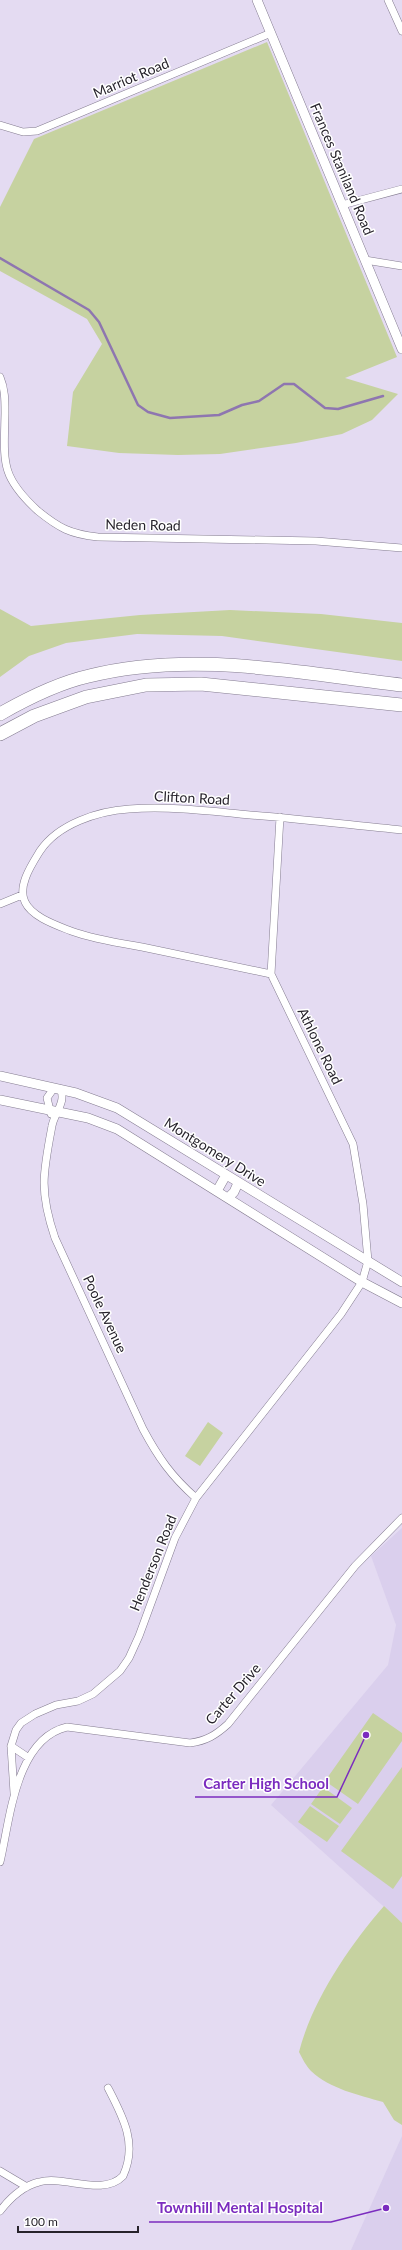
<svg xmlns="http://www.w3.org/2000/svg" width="402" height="2250" font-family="Lato,sans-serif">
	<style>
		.built { fill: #dacfed }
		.green { fill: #c6d2a0 }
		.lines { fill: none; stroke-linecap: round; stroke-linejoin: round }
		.stream { stroke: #8e76b0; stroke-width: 2.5 }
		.minor-casing { stroke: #847c90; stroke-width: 8 }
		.tertiary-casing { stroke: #847c90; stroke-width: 10 }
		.motorway-casing { stroke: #847c90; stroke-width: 14 }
		.minor { stroke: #fff; stroke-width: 7 }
		.tertiary { stroke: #fff; stroke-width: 9 }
		.motorway { stroke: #fff; stroke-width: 13 }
		.labels { text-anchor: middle; stroke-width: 3; stroke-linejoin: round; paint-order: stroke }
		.street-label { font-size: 14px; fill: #27232c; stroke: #fff }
		.leader { fill: none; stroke: #7b2cbf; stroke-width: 1.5 }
		.callout-dot { fill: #7b2cbf; stroke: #fff; stroke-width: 1.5 }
		.callout-label { font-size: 15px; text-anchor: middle; font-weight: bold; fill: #7b2cbf; stroke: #fff; stroke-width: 3; stroke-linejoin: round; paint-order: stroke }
	</style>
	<rect width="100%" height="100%" fill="#e4dbf2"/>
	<path class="built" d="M402,1528v395l-131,-118 117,-140 8,-40 -25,-69z
		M402,2136v114h-51l37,-83z"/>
	<path class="green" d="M267,42l130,315 -52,21 53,16 -26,26 -30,14 -46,9 -76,11 -42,1 -59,-2 -52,-7 6,-54 29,-48 -15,-25 -87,-48v-64l34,-68z
		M0,609l31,17 109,-11 90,-5 91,4 81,9v38l-180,-25 -85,-2 -71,9 -37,13 -29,21z
		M208,1422l15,11 -23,33 -15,-10z
		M373,1713l29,20v8l-44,63 -33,-23z
		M402,1767v109l-9,13 -52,-38z
		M323,1787l29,21 -12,16 -29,-20z
		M310,1806l29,20 -12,16 -29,-20z
		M384,1906l18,17v202l-8,-5 -11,-18c-24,-7 -53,-13 -72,-31 -5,-5 -9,-13 -12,-19 13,-51 50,-106 85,-146z"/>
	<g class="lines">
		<path class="stream" d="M0,258l89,52 10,12 39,83 10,7 22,6 49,-3 23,-10 17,-4 25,-17h10l31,24 13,1 45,-13"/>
		<g class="minor-casing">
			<path id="minor" d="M388,0l14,31
				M0,125l23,7 14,-1 234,-98
				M342,205l60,-16
				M365,260l37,6
				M0,377c5,12 5,23 5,36 -1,50 -5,63 33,98 21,17 32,23 60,26l218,4 86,7
				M0,904l22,-9
				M271,974c-43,-9 -86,-18 -129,-27 -23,-4 -49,-8 -71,-16 -15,-6 -39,-14 -46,-29 -8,-16 7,-38 15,-51 18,-27 58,-40 89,-42 40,-3 81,2 121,6 51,4 101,10 152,15
				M60,1089c7,12 -6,25 -8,37 -9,47 -13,65 3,112l88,191c15,28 28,47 53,69
				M51,1114l-4,-16 7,-10
				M11,1746l18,12
				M14,1793l-3,-47 5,-16 5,-7 14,-9 21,-9 22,-4 15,-7 27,-23 9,-13 10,-22 36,-98 21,-40 145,-184 21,-32 6,-21 -5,-57 -10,-60 -82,-170 9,-157
				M0,1862c10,-41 15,-123 67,-135l123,16c16,-2 26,-8 38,-19l127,-158 47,-48
				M0,2171l27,16
				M0,2211c10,-13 23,-25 39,-29 25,-7 64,15 84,-6 15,-32 0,-59 -15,-88"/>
		</g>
		<g class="tertiary-casing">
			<path id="tertiary" d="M257,0l145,349
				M0,1076l76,17 41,15 285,174
				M0,1100l88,18 29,11 245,153 40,21
				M217,1191l9,-16
				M228,1198l6,-6 4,-9"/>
		</g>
		<g class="motorway-casing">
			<path id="motorway" d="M0,714c28,-16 58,-31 89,-38 102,-26 210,-3 313,9
				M0,734l34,-18 52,-19 60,-12 55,-1 201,21"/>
		</g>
		<use href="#minor" class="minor"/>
		<use href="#tertiary" class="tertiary"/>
		<use href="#motorway" class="motorway"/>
	</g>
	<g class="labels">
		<g class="street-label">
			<text transform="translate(131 78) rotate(-23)" y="5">Marriot Road</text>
			<text transform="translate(342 169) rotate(67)" y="5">Frances Staniland Road</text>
			<text transform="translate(143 525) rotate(1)" y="5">Neden Road</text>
			<text transform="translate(192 798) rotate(3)" y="5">Clifton Road</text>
			<text transform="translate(320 1046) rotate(64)" y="5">Athlone Road</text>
			<text transform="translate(215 1152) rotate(32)" y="5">Montgomery Drive</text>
			<text transform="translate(105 1314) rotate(65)" y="5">Poole Avenue</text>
			<text transform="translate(153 1563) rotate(-68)" y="5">Henderson Road</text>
			<text transform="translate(233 1694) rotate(-49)" y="5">Carter Drive</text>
		</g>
	</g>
	<path class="leader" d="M366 1735L337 1797H195M386 2208L331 2222H149"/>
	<g class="callout-dot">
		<circle cx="366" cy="1735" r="4"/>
		<circle cx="386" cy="2208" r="4"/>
	</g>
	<g class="callout-label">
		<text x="266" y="1789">Carter High School</text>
		<text x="240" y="2213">Townhill Mental Hospital</text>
	</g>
	<path d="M18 2226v6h120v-6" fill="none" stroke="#27232c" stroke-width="2"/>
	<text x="24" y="2226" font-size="12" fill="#27232c" stroke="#ffffff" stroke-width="3" paint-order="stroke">100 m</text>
</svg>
